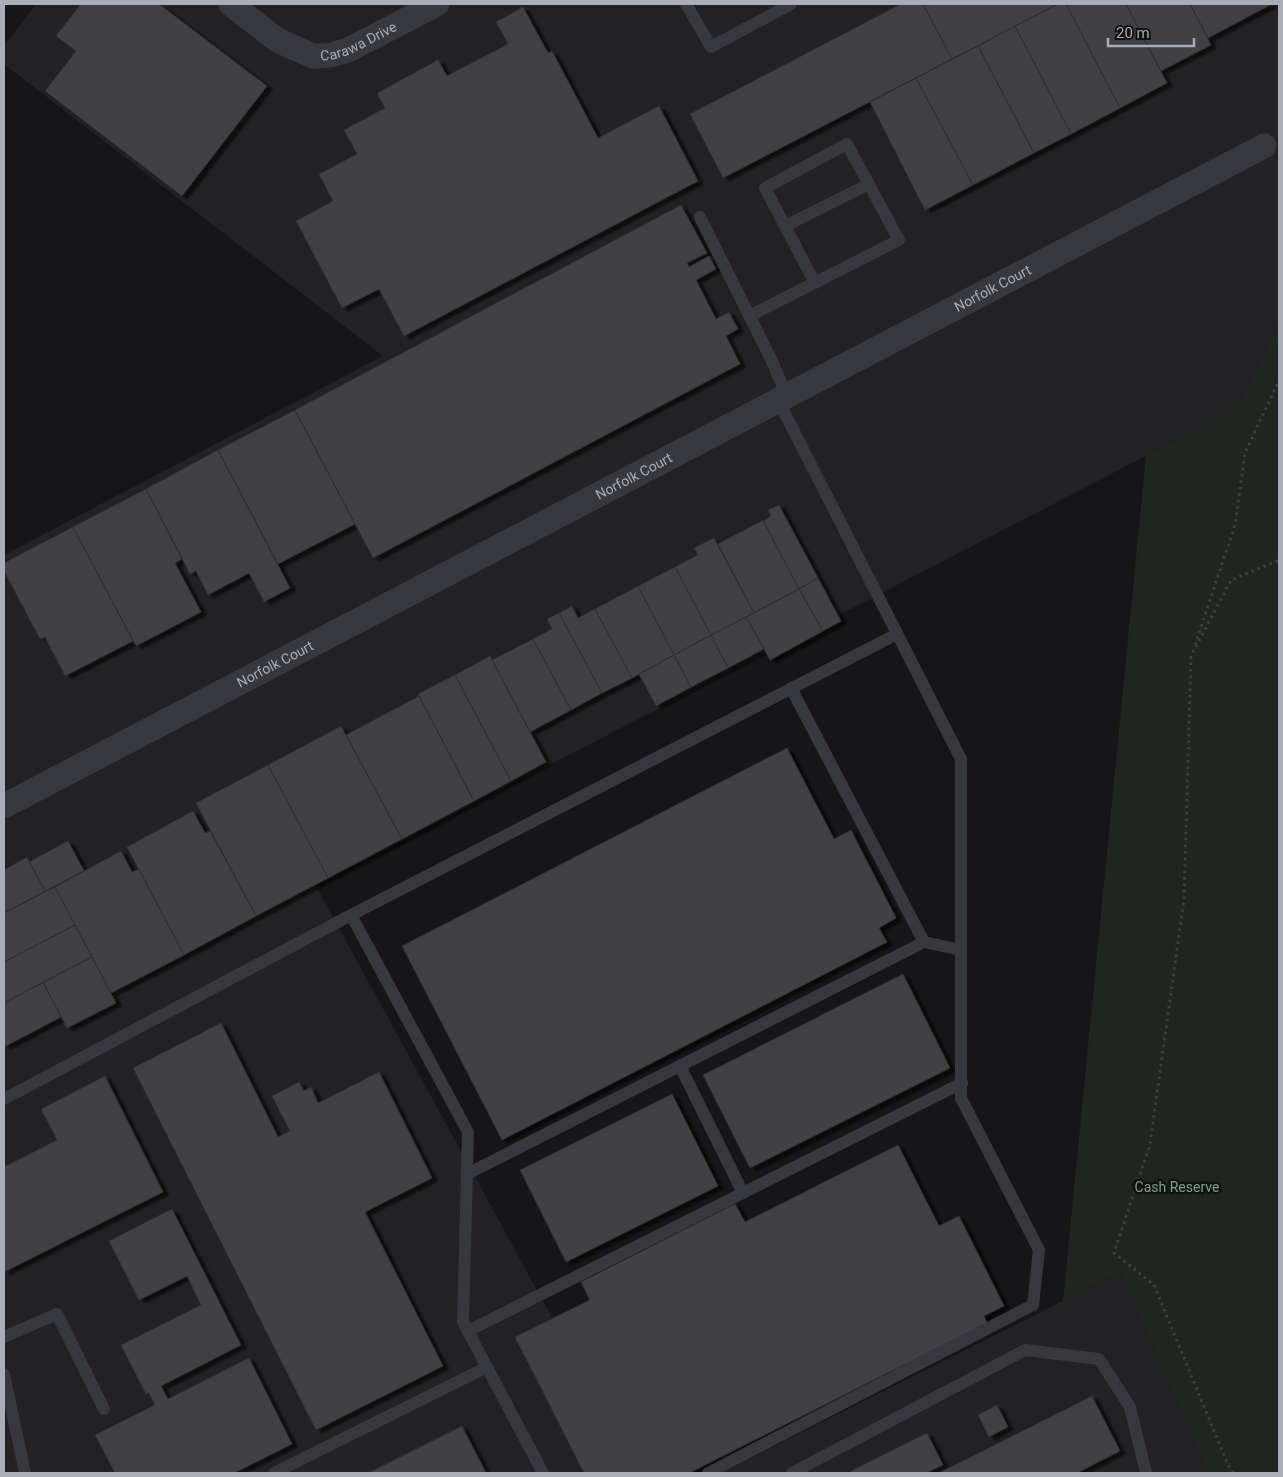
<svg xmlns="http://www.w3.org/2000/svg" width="1283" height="1477" font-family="Roboto,sans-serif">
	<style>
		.built { fill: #222225 }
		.green { fill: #1e261f }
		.building { fill: #404145; stroke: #303034; filter: url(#shadow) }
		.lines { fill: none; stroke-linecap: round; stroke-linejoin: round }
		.path { stroke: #3d3f44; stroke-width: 3; stroke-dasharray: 2.5 4; stroke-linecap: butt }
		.lane { stroke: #37383d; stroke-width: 12 }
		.street { stroke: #37383d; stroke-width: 25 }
		.labels { text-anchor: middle; stroke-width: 5; stroke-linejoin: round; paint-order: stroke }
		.street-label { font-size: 14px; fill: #a8adb8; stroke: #111113 }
		.park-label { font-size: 14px; fill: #7fa381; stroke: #111113 }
	</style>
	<defs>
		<filter id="shadow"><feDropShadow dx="5.5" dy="3" stdDeviation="1" flood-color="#0009"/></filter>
	</defs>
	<rect width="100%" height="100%" fill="#161618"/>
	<path class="built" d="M36,4h1243v319l-40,82 -93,51 -830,430 321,587h-633v-918l379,-199 -379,-292v-18z
		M1120,1272l88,201h-487z"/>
	<path class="green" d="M1279,323v1150h-71l-88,-201 -57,29 83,-845 93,-51z"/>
	<path class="building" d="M81,4h78l108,82 -85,110 -137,-105 31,-40 -20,-15z
		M901,4h22l29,55 -229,119 -33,-64z
		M923,4h135l-106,55z
		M1058,4h8l54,104 -49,26 -56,-108z
		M1066,4h60l41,79 -47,25z
		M1126,4h64l21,41 -50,26z
		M1190,4h82l-64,34z
		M523,7l25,46 4,-2 46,87 61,-32 39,75 -294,155 -25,-47 -37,19 -46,-87 37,-20 -14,-27 38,-20 -13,-24 41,-22 -8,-15 61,-33 9,16 61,-32 -12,-22z
		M1015,26l56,108 -37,19 -56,-107z
		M978,46l56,107 -61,32 -57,-107z
		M916,78l57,107 -48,25 -55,-108z
		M681,205l26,48 -20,10 2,4 20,-11 7,13 -20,11 20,39 13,-7 9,17 -12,7 14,28 -367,194 -78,-148z
		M295,410l60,114 -77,40 -60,-114z
		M218,450l72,138 -26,14 -15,-29 -41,22 -12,-24 -6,3 -44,-85z
		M146,489l36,70 -7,4 26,49 -65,34 -63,-119z
		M779,505l39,73 -19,11 -36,-68 8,-5 -3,-6z
		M763,520l36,69 -45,24 -36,-69z
		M73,527l60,114 -68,35 -20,-39 -5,2 -36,-68v-8z
		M714,538l40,75 -43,22 -36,-68 23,-12 -4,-7z
		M675,567l36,68 -37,20 -36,-69z
		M818,578l23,43 -18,10 -24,-42z
		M638,586l36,69 -42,23 -37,-69z
		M799,589l24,42 -53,29 -24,-43z
		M572,606l6,12 17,-9 37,69 -30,15 -43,-80z
		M559,613l43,80 -31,17 -38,-71 19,-10 -5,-10z
		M746,617l18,32 -36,19 -17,-33z
		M711,635l17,33 -37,19 -17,-32z
		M533,639l38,71 -41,22 -38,-72z
		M674,655l17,32 -35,19 -17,-32z
		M490,656l56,106 -35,19 -56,-106z
		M455,675l56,106 -37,20 -56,-107z
		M419,696l55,105 -72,38 -56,-104z
		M341,726l61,113 -74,39 -60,-113z
		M787,748l47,91 17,-9 45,88 -17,10 8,14 -385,198 -100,-194z
		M268,765l60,113 -72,38 -60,-113z
		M193,811l12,22 5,-2 46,85 -72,39 -57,-108z
		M68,841l16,30 -39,20 -16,-29z
		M121,851l11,21 7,-3 45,86 -73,38 -56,-106z
		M27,857l18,34 -41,22v-43z
		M55,887l20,38 -71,37v-49z
		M75,925l17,32 -88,46v-41z
		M92,957l24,46 -49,25 -24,-46z
		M903,974l47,94 -200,100 -47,-93z
		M43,982l18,35 -57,30v-44z
		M221,1023l57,114 12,-6 -18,-35 27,-14 5,9 7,-4 7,16 61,-31 53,106 -67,34 78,154 -127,64 -183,-362z
		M105,1076l58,116 -159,80v-105l53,-27 -16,-31z
		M672,1094l46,92 -152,76 -46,-92z
		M898,1145l41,81 20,-10 45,90 -20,10 3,7 -298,150h-105l-69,-136 75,-37 -9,-18 154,-78 10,18z
		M172,1209l69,136 -80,41 7,13 81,-41 43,86 -58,29h-119l-20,-38 60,-30 -6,-12 -3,1 -25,-49 80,-40 -14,-29 -48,24 -30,-59z
		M1092,1396l28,55 -43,22h-138z
		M997,1405l11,22 -19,10 -11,-22z
		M462,1426l24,47h-118z
		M927,1433l16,32 -17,8h-74l-1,-2z"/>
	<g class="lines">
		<path class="path" d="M1195,645l40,-120 10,-72 34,-73
			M1233,1473l-5,-8 -74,-180 -40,-32 36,-109 34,-245 7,-243 40,-76 48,-20"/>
		<path class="lane" d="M686,4l25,43 80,-43
			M700,217l70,140 17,39
			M785,226l84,-42
			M749,316l150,-76 -52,-96 -82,44 50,95
			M791,688l133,254 37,8
			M351,915l117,217 -5,190 80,151
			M680,1066l63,127
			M4,1099l347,-184 546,-281
			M467,1174l457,-232
			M468,1331l494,-248
			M4,1337l53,-23 47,95
			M4,1374l21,99
			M274,1473l213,-106
			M708,1473l325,-168 6,-55 -78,-152v-339l-183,-359
			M792,1473l233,-123 74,9 31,48 16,66"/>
		<g class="street">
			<path id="s1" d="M231,4l46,36 36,16 18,-1 17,-5 89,-46"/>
			<path id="s2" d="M4,806l1260,-660"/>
		</g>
	</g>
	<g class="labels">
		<g class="street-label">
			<text dy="5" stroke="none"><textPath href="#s1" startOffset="146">Carawa Drive</textPath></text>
			<text dy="5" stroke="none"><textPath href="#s2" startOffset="1116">Norfolk Court</textPath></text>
			<text dy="5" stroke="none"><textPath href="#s2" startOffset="711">Norfolk Court</textPath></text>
			<text dy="5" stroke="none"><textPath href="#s2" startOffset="306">Norfolk Court</textPath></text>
		</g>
		<g class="park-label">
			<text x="1177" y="1192">Cash Reserve</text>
		</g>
	</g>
	<rect width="1283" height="1477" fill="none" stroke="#a8adb8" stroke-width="10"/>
	<path d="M1108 38v8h86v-8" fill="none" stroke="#a8adb8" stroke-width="2.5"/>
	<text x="1116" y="38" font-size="15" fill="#a8adb8" stroke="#111113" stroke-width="4" paint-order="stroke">20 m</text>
</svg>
